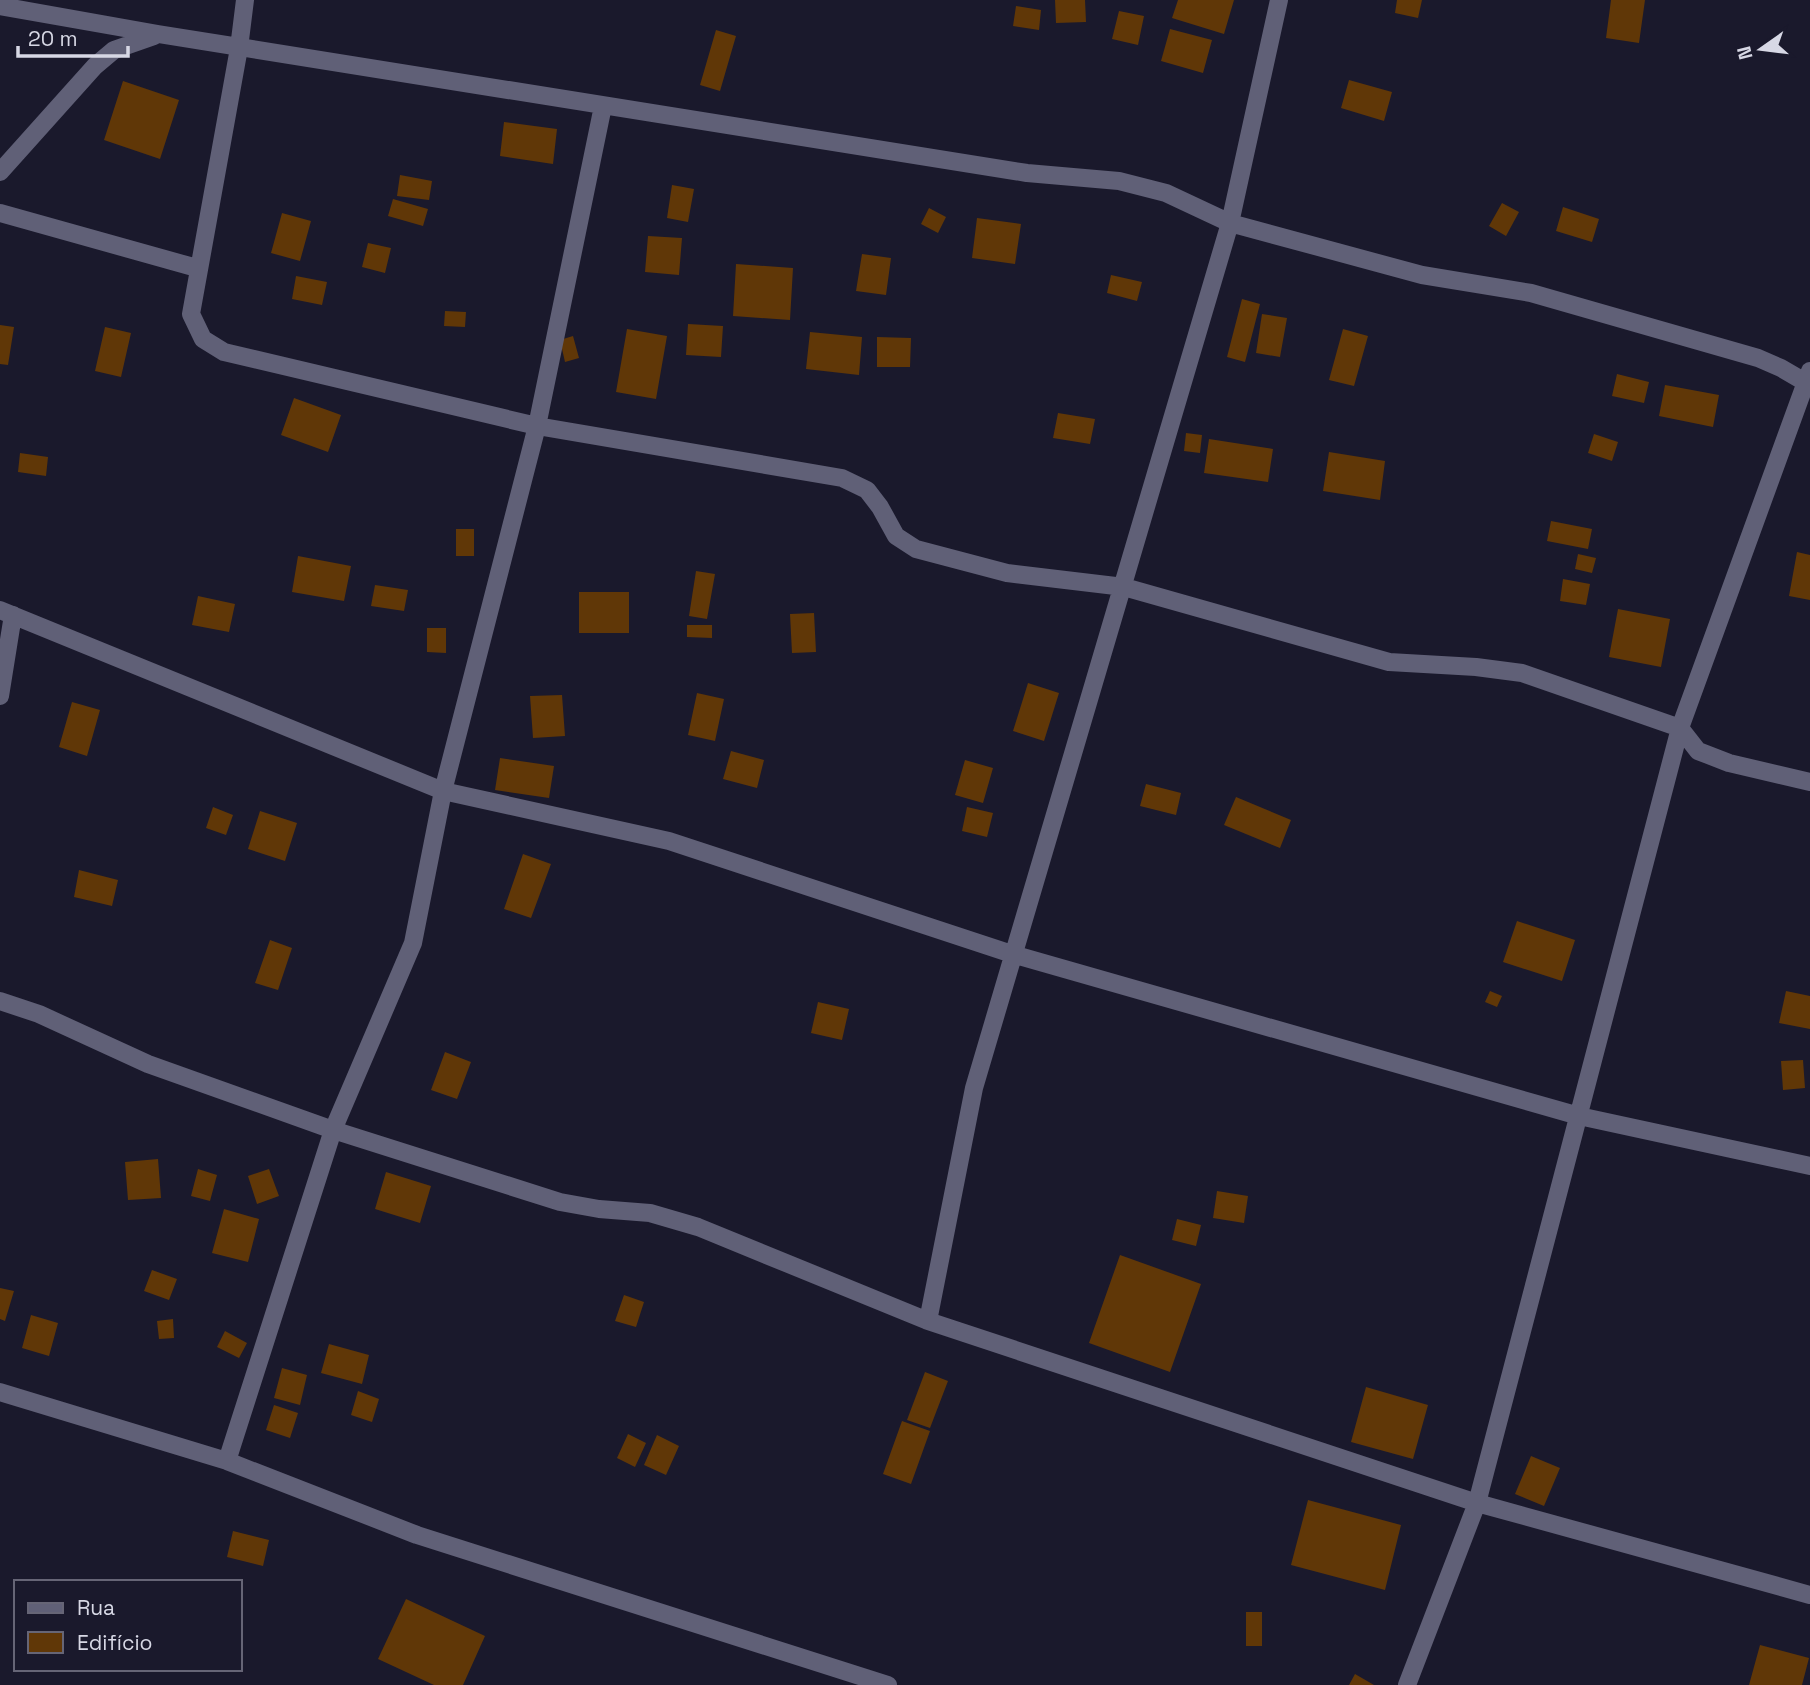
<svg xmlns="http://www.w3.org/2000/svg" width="1810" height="1685" font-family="'Space Grotesk',sans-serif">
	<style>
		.building { fill: #603707 }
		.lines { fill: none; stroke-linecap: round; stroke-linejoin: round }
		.street { stroke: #606077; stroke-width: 18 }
	</style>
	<rect width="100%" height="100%" fill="#1a192c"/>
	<path class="building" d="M1055,0h30l1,22 -30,1z
		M1178,0h56l-10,34 -52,-16z
		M1397,0h25l-4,18 -23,-5z
		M1611,0h34l-6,43 -33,-5z
		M1016,6l25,4 -2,20 -26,-4z
		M1119,11l25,5 -6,29 -26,-6z
		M1170,29l42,11 -9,33 -42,-12z
		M716,30l20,6 -16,55 -20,-6z
		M1349,80l43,12 -8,29 -43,-13z
		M123,81l56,19 -19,59 -56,-19z
		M504,122l53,7 -4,35 -53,-8z
		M400,175l32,6 -3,19 -32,-4z
		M672,185l22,4 -6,33 -21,-4z
		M393,199l35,10 -5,17 -35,-10z
		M1502,203l17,9 -13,24 -17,-10z
		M1563,207l36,12 -7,23 -36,-11z
		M929,208l17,9 -8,16 -17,-9z
		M282,213l29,8 -11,40 -29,-8z
		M977,218l44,6 -6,40 -43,-6z
		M648,236l34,2 -3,37 -34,-3z
		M368,243l23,5 -6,25 -23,-6z
		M862,254l29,4 -5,37 -30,-4z
		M736,264l57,4 -3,52 -57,-4z
		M1111,275l31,7 -5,19 -30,-8z
		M296,276l31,6 -5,23 -30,-6z
		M1242,299l18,5 -15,58 -18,-5z
		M445,311l21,1 -1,15 -21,-1z
		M1262,314l25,4 -7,39 -24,-4z
		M688,324l35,2 -2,31 -35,-2z
		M0,325l14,2 -6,38 -8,-1z
		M105,327l26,6 -10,44 -26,-6z
		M627,329l40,7 -11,63 -40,-7z
		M1343,329l25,7 -14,50 -25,-6z
		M810,332l52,5 -3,38 -53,-6z
		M573,336l6,22 -14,4 -5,-22z
		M877,337l34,1 -1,29h-33z
		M1617,374l32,8 -5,21 -32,-7z
		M1665,385l54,10 -6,32 -54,-11z
		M294,398l47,17 -13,37 -47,-17z
		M1058,413l37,6 -5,25 -37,-6z
		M1186,433l16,2 -2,18 -16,-2z
		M1594,434l24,8 -6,19 -24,-8z
		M1209,439l64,10 -5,33 -64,-9z
		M1329,452l56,9 -5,39 -57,-9z
		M20,453l28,4 -2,19 -28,-4z
		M1551,521l41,8 -4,20 -41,-8z
		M456,529h18v27h-18z
		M1797,552l13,3v45l-21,-4z
		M1578,554l18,4 -4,15 -17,-4z
		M298,556l53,10 -7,35 -52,-9z
		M696,571l19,3 -8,45 -18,-3z
		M1563,579l27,5 -4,21 -26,-4z
		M375,585l33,5 -4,21 -33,-5z
		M579,592h50v41h-50z
		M198,596l37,8 -6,28 -37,-7z
		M1618,609l52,10 -9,48 -52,-10z
		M814,613l2,39 -24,1 -2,-39z
		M687,625h25v13l-25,-1z
		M427,628h19v25l-19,-1z
		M1028,683l31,10 -15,48 -31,-10z
		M697,693l27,6 -9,42 -27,-6z
		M562,695l3,41 -32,2 -3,-42z
		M72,702l28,8 -13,46 -28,-9z
		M731,751l33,9 -7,28 -34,-9z
		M500,758l54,8 -5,32 -54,-8z
		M965,760l28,8 -10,35 -28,-8z
		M1146,784l35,9 -5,22 -36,-9z
		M1236,797l55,23 -11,28 -56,-23z
		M213,807l20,8 -7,20 -20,-7z
		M967,807l26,6 -6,24 -25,-6z
		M260,811l37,12 -12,38 -37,-12z
		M523,854l28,10 -20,54 -27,-9z
		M79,870l39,10 -6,26 -38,-9z
		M1517,921l58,19 -13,41 -59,-19z
		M270,940l22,8 -14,42 -23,-7z
		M1490,991l12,5 -5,11 -12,-5z
		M1786,991l24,5v33l-31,-6z
		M818,1002l31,7 -7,31 -31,-7z
		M445,1052l26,10 -14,37 -26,-9z
		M1803,1060l2,28 -22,2 -2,-29z
		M158,1159l3,39 -33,2 -3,-38z
		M198,1169l19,6 -7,26 -19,-5z
		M269,1169l10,27 -22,8 -9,-28z
		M386,1172l45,14 -11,37 -45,-14z
		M1217,1191l31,5 -4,27 -31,-5z
		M224,1209l35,10 -11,43 -36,-9z
		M1177,1219l24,6 -5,21 -24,-6z
		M1120,1255l81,29 -31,88 -81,-29z
		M152,1270l25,9 -8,21 -25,-9z
		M0,1288l14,3 -9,30 -5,-2z
		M624,1295l20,7 -8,25 -21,-6z
		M31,1315l27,8 -9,33 -27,-8z
		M173,1319l1,19 -15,1 -2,-18z
		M225,1331l22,12 -8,15 -22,-11z
		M329,1344l40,11 -7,29 -41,-11z
		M282,1368l25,7 -7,30 -26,-7z
		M925,1372l23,9 -18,47 -23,-8z
		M1366,1387l62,18 -15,54 -62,-17z
		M358,1391l21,8 -7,23 -21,-7z
		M274,1405l24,8 -8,25 -24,-8z
		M902,1421l28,10 -19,53 -28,-10z
		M628,1434l18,9 -11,24 -18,-9z
		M657,1435l22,11 -13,29 -22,-10z
		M1531,1456l29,12 -16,38 -29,-12z
		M1308,1500l93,25 -16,65 -94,-25z
		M233,1531l36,9 -6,26 -36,-9z
		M406,1599l79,37 -22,49h-29l-56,-26z
		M1246,1612h16v34h-16z
		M1760,1645l49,13 -7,27h-53z
		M1355,1674l19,11h-25z"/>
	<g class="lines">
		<path class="street" d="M245,0l-6,48 -48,266 12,25 21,13 313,74 305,52 25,12 13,17 16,29 20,13 91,24 117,14 265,75 87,5 46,6 158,55 18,23 31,12 81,19
			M0,6l158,28 869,139 92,8 47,12 64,30 192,52 109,18 227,65 23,10 29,17
			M0,172l95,-106 19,-16 40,-14
			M0,213l197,55
			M0,610l443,181 226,50 343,113 567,162 231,50
			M0,696l13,-81
			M0,1001l39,13 109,50 185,66 227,72 39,7 51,4 48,14 230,94 549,182 333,92
			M928,1321l46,-233 256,-865 49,-223
			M0,1392l227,69 190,74 471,150
			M227,1461l106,-331 80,-187 30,-152 94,-365 66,-320
			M1407,1685l70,-182 203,-775 130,-357"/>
	</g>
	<rect x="14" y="1580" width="228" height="91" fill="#1a192c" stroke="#666576" stroke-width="2"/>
	<rect x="28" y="1603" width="35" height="10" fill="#606077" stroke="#666576" stroke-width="2"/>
	<text x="77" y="1615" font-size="21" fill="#d7d8e5">Rua</text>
	<rect x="28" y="1632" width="35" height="21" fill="#603707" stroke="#666576" stroke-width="2"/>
	<text x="77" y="1650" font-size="21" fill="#d7d8e5">Edifício</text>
	<g transform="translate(1761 49) rotate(256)" stroke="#1a192c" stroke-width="5" paint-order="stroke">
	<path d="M0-5L12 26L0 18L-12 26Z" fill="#d7d8e5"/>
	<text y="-10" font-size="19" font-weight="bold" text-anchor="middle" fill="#d7d8e5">N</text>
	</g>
	<path d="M18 46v10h110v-10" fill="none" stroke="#d7d8e5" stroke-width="3.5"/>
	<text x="28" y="46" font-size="21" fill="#d7d8e5" stroke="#1a192c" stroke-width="5" paint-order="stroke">20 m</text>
</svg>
